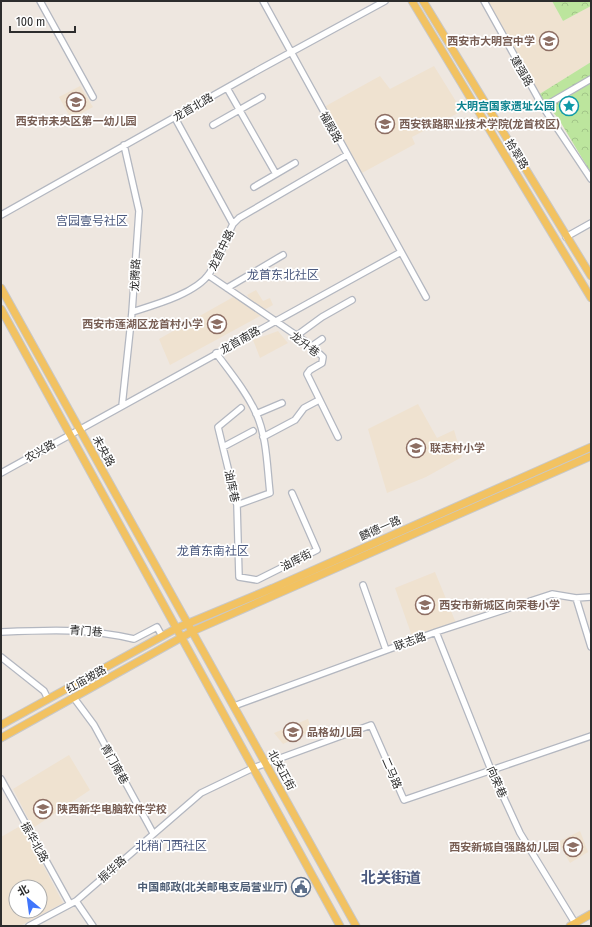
<svg xmlns="http://www.w3.org/2000/svg" width="592" height="927" font-family="'Fira Sans Condensed','Noto Sans SC',sans-serif">
	<style>
		.education { fill: #efe2d0; fill-rule: evenodd }
		.park { fill: url(#park-crowns) }
		.lines { fill: none; stroke-linecap: round; stroke-linejoin: round }
		.minor-casing { stroke: #b3b7c0; stroke-width: 8 }
		.major-casing { stroke: #c8c8c8; stroke-width: 9 }
		.minor { stroke: #fff; stroke-width: 5.5 }
		.major { stroke: #f2c261; stroke-width: 7 }
		.labels { text-anchor: middle; stroke-width: 3.5; stroke-linejoin: round; paint-order: stroke }
		.education-label { font-size: 11px; font-weight: bold; fill: #785e54; stroke: #fff; text-anchor: start }
		.street-label { font-size: 11px; fill: #2d2d2d; stroke: #fff }
		.culture-label { font-size: 11px; font-weight: bold; fill: #0d838f; stroke: #fff; text-anchor: end }
		.service-label { font-size: 11px; font-weight: bold; fill: #4e5e75; stroke: #fff; text-anchor: end }
		.neighbourhood-label { font-size: 12px; fill: #4c5a7f; stroke: #fff }
		.district-label { font-size: 15px; font-weight: bold; fill: #4c5a7f; stroke: #fff }
	</style>
	<defs>
		<pattern id="park-crowns" width="20" height="18" patternUnits="userSpaceOnUse"><rect width="20" height="18" fill="#bce59d"/><path d="M2 6a3 3 0 1 1 6 0M12 15a3 3 0 1 1 6 0" fill="none" stroke="#a2c588"/></pattern>
	</defs>
	<rect width="100%" height="100%" fill="#eee7e0"/>
	<path class="education" d="M487,1h65l11,20 28,-15v56l-53,33z
		M434,66l28,45 -50,26 3,7 -53,29 -38,-66 56,-31 10,13z
		M80,86l13,21 -22,12 -12,-22z
		M256,290l7,11 7,-3 3,7 -11,6 -9,-6 -6,-10z
		M235,296l27,19 -92,50 -11,-26z
		M278,331l10,12 -28,15 -7,-18z
		M418,404l19,34 17,-8 8,27 -36,20 -39,16 -19,-64z
		M435,572l21,51 -43,16 -18,-51z
		M308,719l4,12 -29,13 -9,-11z
		M69,755l21,35 -57,38 -20,-39z
		M22,825l41,78 -43,23h-19v-89zM16,887h24v24h-24z
		M580,831l8,21 -18,11 -12,-21z"/>
	<path class="park" d="M552,1h39v5l-28,15z
		M591,62v111l-33,-55 -20,-23z"/>
	<g class="lines">
		<g class="minor-casing">
			<path id="minor" d="M40,1l53,96
				M263,1l163,296
				M484,1l59,106 48,72
				M227,88l49,86
				M543,107l48,-28
				M175,118l58,106
				M213,125l49,-28
				M254,187l41,-24
				M1,215l261,-147 123,-67
				M566,237l25,-14
				M208,275l101,69 14,13 -1,6 -12,7 -3,4 31,63
				M227,288l56,-33
				M132,312c22,-7 63,-18 77,-38 10,-15 16,-34 24,-50l6,-6 108,-63
				M296,336l26,-19 30,-17
				M312,346l10,-7
				M216,353c14,19 30,38 40,60 11,24 11,54 14,80l-33,12
				M122,406l10,-94 7,-101 -15,-66
				M241,408l-23,19 19,78 2,72 18,3 60,-30 -25,-57
				M256,414l26,-11
				M263,437l32,-17 9,-12 15,-8
				M223,447l30,-16
				M1,473l400,-221
				M363,585l23,65
				M576,598l15,49
				M1,632c45,-2 89,-4 133,7l23,-12 5,9
				M436,632l55,138 29,63 55,90
				M1,657l43,34 4,8
				M74,698l20,27 59,108
				M234,706l202,-74 116,-38 24,4 15,-1
				M1,779l69,125
				M76,901l17,25
				M29,926l47,-25 125,-108 52,-25 118,-43 33,75 187,-64"/>
		</g>
		<g class="major-casing">
			<path id="major" d="M412,1l179,297
				M423,1l168,275
				M1,288l355,638
				M1,309l339,617
				M1,725l176,-97 96,-40 318,-141
				M1,738l192,-107 398,-175
				M570,926l21,-12"/>
		</g>
		<use href="#minor" class="minor"/>
		<use href="#major" class="major"/>
	</g>
	<defs>
		<g id="school-ring" transform="scale(1)"><circle r="9.5" fill="#fff" stroke="#8d6e63" stroke-width="1.5"/><path d="M0-5L7-2L0 1L-7-2ZM-4 1L0 2.5L4 1V4Q0 6-4 4Z" fill="#8d6e63"/></g>
		<g id="sight-ring" transform="scale(1)"><circle r="9.5" fill="#fff" stroke="#0f9aa8" stroke-width="1.5"/><path d="M0-6L1.8-2.2L6-1.7L2.9 1.2L3.7 5.4L0 3.3L-3.7 5.4L-2.9 1.2L-6-1.7L-1.8-2.2Z" fill="#0f9aa8"/></g>
		<g id="university-ring" transform="scale(1)"><circle r="9.5" fill="#fff" stroke="#8d6e63" stroke-width="1.5"/><path d="M0-5L7-2L0 1L-7-2ZM-4 1L0 2.5L4 1V4Q0 6-4 4Z" fill="#8d6e63"/></g>
		<g id="civic-ring" transform="scale(1)"><circle r="9.5" fill="#fff" stroke="#5c6f8a" stroke-width="1.5"/><path d="M-.6-6.5H3V-4.5H.6V-3L4-1V1h2V6H-6V1h2V-1L-.6-3ZM-1.2 2.5V6h2.4V2.5Z" fill="#5c6f8a"/></g>
	</defs>
	<g fill-rule="evenodd">
		<use href="#school-ring" x="549" y="41"/>
		<use href="#school-ring" x="76" y="102"/>
		<use href="#sight-ring" x="569" y="106"/>
		<use href="#university-ring" x="385" y="124"/>
		<use href="#school-ring" x="217" y="324"/>
		<use href="#school-ring" x="416" y="448"/>
		<use href="#school-ring" x="425" y="605"/>
		<use href="#school-ring" x="293" y="732"/>
		<use href="#university-ring" x="43" y="809"/>
		<use href="#school-ring" x="573" y="847"/>
		<use href="#civic-ring" x="301" y="887"/>
	</g>
	<g class="labels">
		<g class="education-label">
			<text x="535" y="45" text-anchor="end">西安市大明宫中学</text>
			<text x="76" y="125" text-anchor="middle">西安市未央区第一幼儿园</text>
			<text x="399" y="128">西安铁路职业技术学院(龙首校区)</text>
			<text x="203" y="328" text-anchor="end">西安市莲湖区龙首村小学</text>
			<text x="430" y="452">联志村小学</text>
			<text x="439" y="609">西安市新城区向荣巷小学</text>
			<text x="307" y="736">品格幼儿园</text>
			<text x="57" y="813">陕西新华电脑软件学校</text>
			<text x="559" y="851" text-anchor="end">西安新城自强路幼儿园</text>
		</g>
		<g class="street-label">
			<text transform="translate(522 71) rotate(60)" y="4">建强路</text>
			<text transform="translate(193 107) rotate(-30)" y="4">龙首北路</text>
			<text transform="translate(331 127) rotate(61)" y="4">福殿路</text>
			<text transform="translate(517 154) rotate(59)" y="4">拾翠路</text>
			<text transform="translate(221 250) rotate(-64)" y="4">龙首中路</text>
			<text transform="translate(135 275) rotate(-87)" y="4">龙腾路</text>
			<text transform="translate(240 340) rotate(-29)" y="4">龙首南路</text>
			<text transform="translate(305 344) rotate(37)" y="4">龙升巷</text>
			<text transform="translate(40 451) rotate(-29)" y="4">农兴路</text>
			<text transform="translate(104 451) rotate(61)" y="4">未央路</text>
			<text transform="translate(232 486) rotate(78)" y="4">油库巷</text>
			<text transform="translate(380 528) rotate(-24)" y="4">麟德一路</text>
			<text transform="translate(296 560) rotate(-27)" y="4">油库街</text>
			<text transform="translate(86 631) rotate(4)" y="4">青门巷</text>
			<text transform="translate(410 641) rotate(-20)" y="4">联志路</text>
			<text transform="translate(86 679) rotate(-29)" y="4">红庙坡路</text>
			<text transform="translate(115 764) rotate(61)" y="4">青门南巷</text>
			<text transform="translate(282 770) rotate(61)" y="4">北关正街</text>
			<text transform="translate(392 773) rotate(66)" y="4">二马路</text>
			<text transform="translate(497 782) rotate(66)" y="4">向荣巷</text>
			<text transform="translate(35 842) rotate(61)" y="4">振华北路</text>
			<text transform="translate(112 869) rotate(-42)" y="4">振华路</text>
		</g>
		<g class="culture-label">
			<text x="555" y="110">大明宫国家遗址公园</text>
		</g>
		<g class="service-label">
			<text x="287" y="891">中国邮政(北关邮电支局营业厅)</text>
		</g>
		<g class="neighbourhood-label">
			<text x="92" y="225">宫园壹号社区</text>
			<text x="283" y="279">龙首东北社区</text>
			<text x="213" y="555">龙首东南社区</text>
			<text x="171" y="850">北稍门西社区</text>
		</g>
		<g class="district-label">
			<text x="391" y="883">北关街道</text>
		</g>
	</g>
	<rect width="592" height="927" fill="none" stroke="#2d2d2d" stroke-width="4"/>
	<g transform="translate(28 899) rotate(331)"><circle r="19" fill="#ffffff" stroke="#ababab"/>
	<path d="M0-3L7 15L0 10L-7 15Z" fill="#4075fb"/>
	<text y="-6" font-size="11" font-weight="bold" text-anchor="middle" fill="#2d2d2d">北</text>
	</g>
	<path d="M10 26v6h65v-6" fill="none" stroke="#2d2d2d" stroke-width="2"/>
	<text x="16" y="26" font-size="12" fill="#2d2d2d" stroke="#ffffff" stroke-width="3" paint-order="stroke">100 m</text>
</svg>
